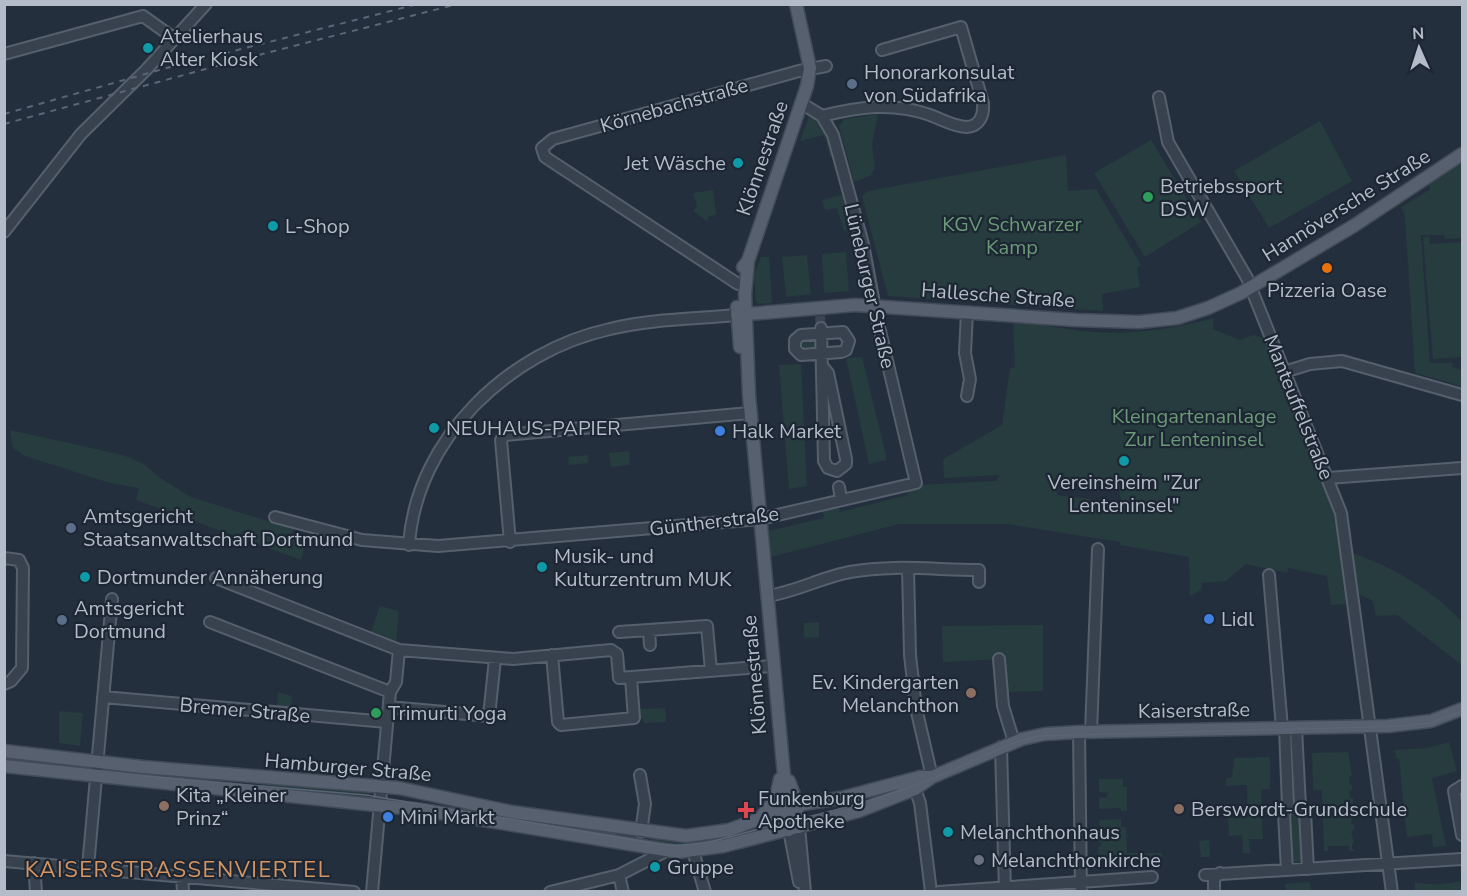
<svg xmlns="http://www.w3.org/2000/svg" width="1467" height="896" font-family="'Nunito Sans',sans-serif">
	<style>
		.green { fill: #263c3f; fill-rule: evenodd }
		.lines { fill: none; stroke-linecap: round; stroke-linejoin: round }
		.minor-tunnel { stroke: #3a4453; stroke-width: 10; stroke-dasharray: 10 5; stroke-linecap: butt }
		.minor-casing { stroke: #565f6c; stroke-width: 14 }
		.major-casing { stroke: #414a57; stroke-width: 15 }
		.minor { stroke: #38414e; stroke-width: 10 }
		.major { stroke: #56606e; stroke-width: 12 }
		.tram { stroke: #5a6575; stroke-width: 1.5 }
		.rail { stroke: #5a6575; stroke-width: 2; stroke-dasharray: 6 6; stroke-linecap: butt }
		.culture-dot { fill: #0f9aa8; stroke: #1d2633; stroke-width: 2 }
		.service-dot { fill: #5c6f8a; stroke: #1d2633; stroke-width: 2 }
		.leisure-dot { fill: #2e9e5b; stroke: #1d2633; stroke-width: 2 }
		.food-dot { fill: #e8710a; stroke: #1d2633; stroke-width: 2 }
		.shop-dot { fill: #3f7fe0; stroke: #1d2633; stroke-width: 2 }
		.education-dot { fill: #8d6e63; stroke: #1d2633; stroke-width: 2 }
		.health-dot { fill: #e0444e; stroke: #1d2633; stroke-width: 2 }
		.worship-dot { fill: #6b7280; stroke: #1d2633; stroke-width: 2 }
		.labels { text-anchor: middle; stroke-width: 4.5; stroke-linejoin: round; paint-order: stroke }
		.poi-label { font-size: 20px; fill: #b4bcc9; stroke: #1d2633; text-anchor: start }
		.street-label { font-size: 20px; fill: #b4bcc9; stroke: #1d2633 }
		.park-label { font-size: 20px; fill: #6b9a76; stroke: #1d2633 }
		.quarter-label { font-size: 22px; letter-spacing: 1.5px; fill: #d59563; stroke: #1d2633 }
	</style>
	<rect width="100%" height="100%" fill="#242f3e"/>
	<path class="green" d="M878,114l-6,30 3,24 -5,8 -16,6 -15,-56 6,-7z
		M809,116c19,7 21,22 26,40l-5,1 -6,-22 -24,6z
		M1320,121l32,60 -83,47 -35,-57z
		M1151,140l50,82 -56,35 -51,-84z
		M1066,155l2,36 28,-2 45,76 -4,3 3,19 -38,7 1,17 -215,-15 -26,-100 6,-5z
		M1462,160v78l-17,1 -1,-4h-23l9,128h23l-1,4 10,3 -1,16 -46,-13 -10,-157 -4,-9 30,-18 -3,-5z
		M713,190l3,25 -7,1 -2,5 -14,-10 4,-5 -4,-13z
		M845,194l7,27 -7,2 2,7 -3,1 -7,-23 -12,2 -3,-10z
		M1429,236l1,8 32,-2v115l-29,2 -10,-122z
		M846,252l3,39 -25,2 -2,-39z
		M807,255l4,39 -25,3 -4,-40z
		M761,257h8l3,46 -14,1 -2,-3 -2,-26z
		M1013,318c75,19 125,20 201,0l-1,11 27,11 13,-5 10,3 66,154 11,38 6,74 -15,1 -4,-29 -39,-8 -1,5 -41,-9 -20,17 -24,2 -1,7 -11,6 -1,-39 -69,-12v-3l-113,-18h-108l-128,33 -3,-26 56,-13 -2,-9 16,-4 2,7 68,-17 -2,-8 10,-2 80,-4 4,-6 -56,3 -1,-19 59,-34 8,-57h5zM1057,481l62,8 2,14 -64,-8z
		M815,337l1,14 -16,1 -2,-11z
		M862,357l25,103 -18,4 -23,-106z
		M801,364l6,122 -18,3 -10,-124z
		M10,430l113,25 21,9 15,13 32,20 102,32v10l7,2 2,-7h6l-7,26 -165,-60 3,-12 -29,-5 -85,-27 -12,-8z
		M629,451l1,14 -19,2 -2,-14z
		M588,455v8l-19,2 -1,-8z
		M1352,553c41,14 82,38 110,69v43l-65,-50 -21,1 -3,-15 -16,-8z
		M380,606l19,5 -3,34 -26,-10z
		M819,622v15l-15,1v-15z
		M1043,625v66l-38,1 -2,-33 -60,3 -1,-36z
		M278,692l14,4 -1,11 -14,-1z
		M665,708l1,14 -22,1 -1,-5h-3l-1,-9z
		M59,711l24,2 -3,33 -21,-3z
		M1449,742l8,29 -25,7 14,68 -13,1 -1,-13 -25,3 -8,-79h-3l-1,-8 32,-2z
		M1348,752l4,24 -3,1v7l3,1v5h-3l1,8h3v5h-3v8h3l-2,13h3v6l-3,1 3,12 -2,1v4l3,3h-6v-5h-21v5h-4l-2,-61h-9l-1,-37z
		M4,754l78,10v5l-77,-7z
		M1270,757v32l-9,1 2,49h-14l1,14h-7l-1,-18 -13,1 -1,-18 20,-1 -1,-32 -21,1v-7l6,-2 2,-19z
		M1099,779h24v8h4v24h-6l-1,-3 -21,1v-12l7,1 2,-5 -9,-1z
		M263,780l107,10v5l-4,3 -104,-8z
		M1289,814h11l3,48 -12,1z
		M771,818l1,11 -66,17h-57l2,-10z
		M1121,819v8h5l1,26h35v4l-63,5 -1,-16h3v-4h-3v-12l1,3 18,-1v-4h-17l-1,-8z
		M1209,840l1,17h-9l-2,-16z
		M1460,881l2,10h-47v-9c15,3 28,3 45,-1z
		M1310,882l1,9h-25l-1,-7z"/>
	<g class="lines">
		<path class="minor-tunnel" d="M820,316l1,12"/>
		<g class="minor-casing">
			<path id="minor" d="M4,54l139,-38 32,23
				M1159,97l9,45 79,136 94,235 51,379
				M822,116c36,-9 70,-14 105,-2 13,4 26,13 40,13 13,-1 17,-12 16,-24l-22,-76 -79,23
				M4,232l77,-98 65,-64 60,-66
				M738,284l-193,-127 -3,-9 11,-9 246,-68 27,-5
				M821,328l3,133 4,7 9,3
				M843,332l6,9 -3,9 -5,2 -40,3 -6,-6v-9l6,-5z
				M824,368l4,5 18,86v5l-9,7
				M1284,372l26,-8 32,-3 120,34
				M967,396l3,-17 -5,-26 2,-41
				M1328,478l134,-10
				M839,487l2,13
				M275,517l87,23 76,6 322,-27 156,-36 -40,-169 -13,-70 -30,-109 -11,-19 -21,-13
				M510,542l-9,-102 4,-5 245,-22
				M409,545c7,-106 100,-194 201,-216 41,-10 86,-10 127,-14
				M4,558l15,2 4,8 -1,100 -11,13 -7,3
				M908,568l2,87 6,53 16,69
				M1269,575l13,153
				M216,578l183,72
				M767,596c29,-4 55,-19 83,-24 43,-8 86,-2 129,-2v12
				M210,622l180,70
				M649,630l1,15
				M619,632l88,-6 4,45
				M552,655l6,67 3,3 73,-7 -3,-40
				M999,659l4,47 11,36
				M103,697l284,25
				M389,707l100,9 6,-57
				M1285,728l3,78 -4,8 3,56
				M1296,728l4,78 5,6 3,57
				M1079,732l2,160
				M1091,732l7,-183
				M1001,747l4,144
				M640,775l5,29 -4,28
				M1462,786l-8,5 8,44
				M915,789l5,14 11,89
				M799,827l6,65
				M789,830l10,52
				M693,851l12,41
				M4,861l350,31
				M34,863l2,29
				M88,867l24,-268
				M182,875l1,17
				M619,875l4,17
				M1205,875l257,-16
				M372,892l18,-200 6,-10 3,-32 114,9 98,-9 6,4 2,24 153,-12
				M550,892l69,-17 47,-24
				M939,892l213,-15
				M1214,892v-13l6,-6"/>
		</g>
		<g class="major-casing">
			<path id="major" d="M748,261l-3,33 4,101 40,435
				M743,267l5,-6 59,-175 3,-18 -14,-64
				M737,307l3,40
				M737,315l118,-10 221,15 63,2 38,-4 31,-10 33,-15 114,-68 107,-71
				M4,751l139,16 256,21 113,24 174,24 43,-6 68,-25 44,-7 79,-21h11
				M4,766l418,44 256,42 46,-6 135,-35 56,-22 17,-12 90,-38 23,-5 34,-2 309,-6 43,-5 31,-12
				M789,781l7,19 3,27
				M762,816l14,-18 4,-19"/>
		</g>
		<use href="#minor" class="minor"/>
		<use href="#major" class="major"/>
		<path class="tram" d="M143,776l223,19 292,49c39,5 70,-7 108,-17 60,-14 118,-28 175,-52 33,-13 64,-32 98,-39l368,-10 23,-3 32,-12"/>
		<path class="rail" d="M4,114l159,-45 255,-65
			M4,124l235,-64 219,-56"/>
	</g>
	<g class="culture-dot">
		<circle cx="148" cy="48" r="6"/>
		<circle cx="738" cy="163" r="6"/>
		<circle cx="273" cy="226" r="6"/>
		<circle cx="434" cy="428" r="6"/>
		<circle cx="1124" cy="461" r="6"/>
		<circle cx="542" cy="567" r="6"/>
		<circle cx="85" cy="577" r="6"/>
		<circle cx="948" cy="832" r="6"/>
		<circle cx="655" cy="867" r="6"/>
	</g>
	<g class="service-dot">
		<circle cx="852" cy="84" r="6"/>
		<circle cx="71" cy="528" r="6"/>
		<circle cx="62" cy="620" r="6"/>
	</g>
	<g class="leisure-dot">
		<circle cx="1148" cy="197" r="6"/>
		<circle cx="376" cy="713" r="6"/>
	</g>
	<circle class="food-dot" cx="1327" cy="268" r="6"/>
	<g class="shop-dot">
		<circle cx="720" cy="431" r="6"/>
		<circle cx="1209" cy="619" r="6"/>
		<circle cx="388" cy="817" r="6"/>
	</g>
	<g class="education-dot">
		<circle cx="971" cy="693" r="6"/>
		<circle cx="164" cy="806" r="6"/>
		<circle cx="1179" cy="809" r="6"/>
	</g>
	<path class="health-dot" d="M743 801h6v6h6v6h-6v6h-6v-6h-6v-6h6z"/>
	<circle class="worship-dot" cx="979" cy="860" r="6"/>
	<g class="labels">
		<g class="poi-label">
			<text x="160" y="43">Atelierhaus<tspan x="160" dy="23">Alter Kiosk</tspan></text>
			<text x="864" y="79">Honorarkonsulat<tspan x="864" dy="23">von Südafrika</tspan></text>
			<text x="726" y="170" text-anchor="end">Jet Wäsche</text>
			<text x="1160" y="193">Betriebssport<tspan x="1160" dy="23">DSW</tspan></text>
			<text x="285" y="233">L-Shop</text>
			<text x="1327" y="297" text-anchor="middle">Pizzeria Oase</text>
			<text x="446" y="435">NEUHAUS-PAPIER</text>
			<text x="732" y="438">Halk Market</text>
			<text x="1124" y="489" text-anchor="middle">Vereinsheim "Zur<tspan x="1124" dy="23">Lenteninsel"</tspan></text>
			<text x="83" y="523">Amtsgericht<tspan x="83" dy="23">Staatsanwaltschaft Dortmund</tspan></text>
			<text x="554" y="563">Musik- und<tspan x="554" dy="23">Kulturzentrum MUK</tspan></text>
			<text x="97" y="584">Dortmunder Annäherung</text>
			<text x="74" y="615">Amtsgericht<tspan x="74" dy="23">Dortmund</tspan></text>
			<text x="1221" y="626">Lidl</text>
			<text x="959" y="689" text-anchor="end">Ev. Kindergarten<tspan x="959" dy="23">Melanchthon</tspan></text>
			<text x="388" y="720">Trimurti Yoga</text>
			<text x="176" y="802">Kita „Kleiner<tspan x="176" dy="23">Prinz“</tspan></text>
			<text x="758" y="805">Funkenburg<tspan x="758" dy="23">Apotheke</tspan></text>
			<text x="1191" y="816">Berswordt-Grundschule</text>
			<text x="400" y="824">Mini Markt</text>
			<text x="960" y="839">Melanchthonhaus</text>
			<text x="991" y="867">Melanchthonkirche</text>
			<text x="667" y="874">Gruppe</text>
		</g>
		<g class="street-label">
			<text transform="translate(674 105) rotate(-16)" y="7">Körnebachstraße</text>
			<text transform="translate(762 158) rotate(-71)" y="7">Klönnestraße</text>
			<text transform="translate(1346 205) rotate(-32)" y="7">Hannöversche Straße</text>
			<text transform="translate(870 286) rotate(77)" y="7">Lüneburger Straße</text>
			<text transform="translate(998 295) rotate(4)" y="7">Hallesche Straße</text>
			<text transform="translate(1299 407) rotate(68)" y="7">Manteuffelstraße</text>
			<text transform="translate(714 521) rotate(-7)" y="7">Güntherstraße</text>
			<text transform="translate(754 675) rotate(-95)" y="7">Klönnestraße</text>
			<text transform="translate(245 710) rotate(5)" y="7">Bremer Straße</text>
			<text transform="translate(1194 710) rotate(-1)" y="7">Kaiserstraße</text>
			<text transform="translate(348 767) rotate(5)" y="7">Hamburger Straße</text>
		</g>
		<g class="park-label">
			<text x="1012" y="231">KGV Schwarzer<tspan x="1012" dy="23">Kamp</tspan></text>
			<text x="1194" y="423">Kleingartenanlage<tspan x="1194" dy="23">Zur Lenteninsel</tspan></text>
		</g>
		<g class="quarter-label">
			<text x="178" y="877">KAISERSTRASSENVIERTEL</text>
		</g>
	</g>
	<rect width="1467" height="896" fill="none" stroke="#b4bcc9" stroke-width="12"/>
	<g transform="translate(1419 48) rotate(357)" stroke="#1d2633" stroke-width="4.5" paint-order="stroke">
	<path d="M0-4.5L10 22L0 15L-10 22Z" fill="#b4bcc9"/>
	<text y="-9" font-size="16" font-weight="bold" text-anchor="middle" fill="#b4bcc9">N</text>
	</g>
</svg>
